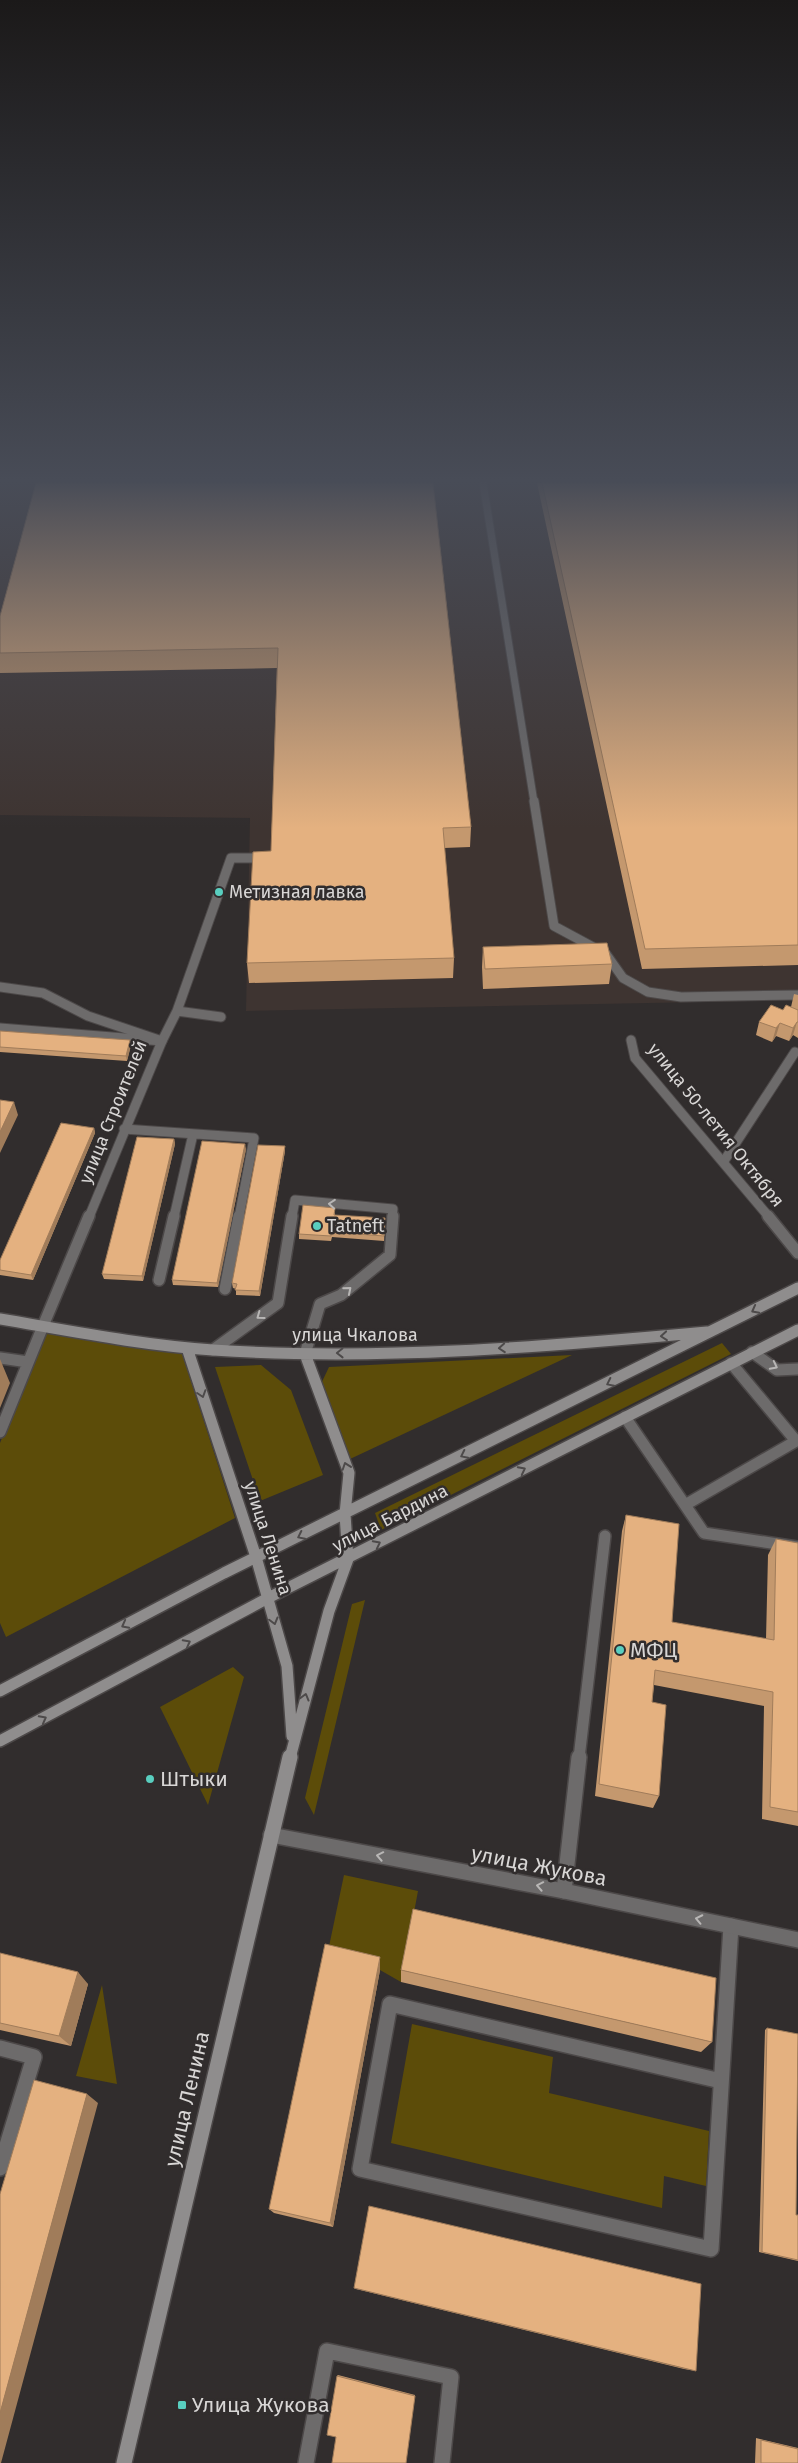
<svg xmlns="http://www.w3.org/2000/svg" width="798" height="2463" font-family="'Fira Sans',sans-serif">
	<style>
		.built { fill: #3e3431 }
		.green { fill: #5c4c09 }
		.lines { fill: none; stroke-linecap: round; stroke-linejoin: round }
		.lane-far3-casing { stroke: #4c4848; stroke-width: 9 }
		.lane-far2-casing { stroke: #4c4848; stroke-width: 11 }
		.lane-far1-casing { stroke: #4c4848; stroke-width: 14 }
		.lane-casing { stroke: #4c4848; stroke-width: 18 }
		.street-far2-casing { stroke: #4c4848; stroke-width: 11 }
		.street-far1-casing { stroke: #4c4848; stroke-width: 14 }
		.street-casing { stroke: #4c4848; stroke-width: 18 }
		.secondary-far1-casing { stroke: #4c4848; stroke-width: 14 }
		.secondary-casing { stroke: #4c4848; stroke-width: 18 }
		.lane-far3 { stroke: #6d6b6b; stroke-width: 7 }
		.lane-far2 { stroke: #6d6b6b; stroke-width: 9 }
		.lane-far1 { stroke: #6d6b6b; stroke-width: 11 }
		.lane { stroke: #6d6b6b; stroke-width: 15 }
		.street-far2 { stroke: #6d6b6b; stroke-width: 9 }
		.street-far1 { stroke: #6d6b6b; stroke-width: 11 }
		.street { stroke: #6d6b6b; stroke-width: 15 }
		.secondary-far1 { stroke: #8f8d8d; stroke-width: 11 }
		.secondary { stroke: #8f8d8d; stroke-width: 15 }
		.wall { fill: #c4986e }
		.shaded-wall { fill: #a07c5a }
		.building { fill: #e4b180; stroke: #a07c5a }
		.oneway { stroke: #b8b6b5 }
		.oneway2 { stroke: #4d4a4a }
		.poi-dot { fill: #59cebf; stroke: #312d2d; stroke-width: 2 }
		.labels { text-anchor: middle; stroke-width: 5; stroke-linejoin: round; paint-order: stroke }
		.poi-label { font-size: 18px; fill: #d8d6d5; stroke: #312d2d; text-anchor: start }
		.street-label { font-size: 18px; fill: #d8d6d5; stroke: #312d2d }
		.near-poi-label { font-size: 21px; fill: #d8d6d5; stroke: #312d2d; text-anchor: start }
		.near-street-label { font-size: 21px; fill: #d8d6d5; stroke: #312d2d }
	</style>
	<rect width="100%" height="100%" fill="#312d2d"/>
	<path class="built" d="M0,483h798v517l-552,11 4,-193 -250,-3z"/>
	<path class="green" d="M44,1332l138,21 53,165 -229,119 -6,-14v-180z
		M722,1343l9,11 -350,176 -6,-17z
		M572,1355l-222,104 -30,-73 9,-19z
		M261,1365l30,25 32,85 -63,26 -45,-134z
		M365,1600l-51,215 -9,-17 47,-194z
		M233,1667l11,10 -36,128 -48,-98z
		M344,1875l74,16 -17,91 -21,-12 -53,-14z
		M102,1985l15,99 -41,-8z
		M412,2024l141,33 -4,36 160,38 -3,55 -42,-10 -2,32 -271,-65z"/>
	<g class="lines">
		<g class="lane-far3-casing">
			<path id="lane-far3" d="M483,483l51,319"/>
		</g>
		<g class="lane-far2-casing">
			<path id="lane-far2" d="M534,801l20,125 52,28 17,24 25,14 33,5 117,-2
				M177,1011l44,6
				M0,1028l162,13 15,-30 54,-153h30
				M124,1129l130,9 -15,79
				M724,1161l71,-109
				M174,1217l19,-83
				M292,1217l3,-17 98,9 -1,8"/>
		</g>
		<g class="lane-far1-casing">
			<path id="lane-far1" d="M159,1280l15,-64
				M225,1289l14,-73
				M213,1350l65,-47 14,-87
				M752,1352l25,18 21,-1
				M305,1354l15,-50 21,-9 49,-40 3,-39
				M0,1358l28,4
				M625,1417l79,116 94,14
				M0,1432l43,-106
				M685,1505l111,-64 -65,-78
				M579,1758l26,-222"/>
		</g>
		<g class="lane-casing">
			<path id="lane" d="M564,1891l15,-134
				M0,2048l34,9 -34,111
				M721,2081l-331,-77 -30,165 351,80 20,-323
				M306,2463l21,-112 124,26 -9,86"/>
		</g>
		<g class="street-far2-casing">
			<path id="street-far2" d="M0,987l43,6 45,23 74,25 -73,176
				M631,1040l4,18 134,159"/>
		</g>
		<g class="street-far1-casing">
			<path id="street-far1" d="M768,1216l30,37
				M43,1326l46,-110"/>
		</g>
		<g class="street-casing">
			<path id="street" d="M271,1835l293,56 234,49"/>
		</g>
		<g class="secondary-far1-casing">
			<path id="secondary-far1" d="M0,1319c71,12 141,26 213,31 165,11 330,-3 494,-18
				M187,1348l69,209 31,109 5,70
				M0,1691l224,-118 574,-285
				M0,1741l268,-143 530,-268
				M290,1758l39,-147 19,-52 -3,-45 4,-41 -44,-119"/>
		</g>
		<g class="secondary-casing">
			<path id="secondary" d="M124,2463l166,-706"/>
		</g>
		<use href="#lane-far3" class="lane-far3"/>
		<use href="#lane-far2" class="lane-far2"/>
		<use href="#lane-far1" class="lane-far1"/>
		<use href="#lane" class="lane"/>
		<use href="#street-far2" class="street-far2"/>
		<use href="#street-far1" class="street-far1"/>
		<use href="#street" class="street"/>
		<use href="#secondary-far1" class="secondary-far1"/>
		<use href="#secondary" class="secondary"/>
	</g>
	<path class="wall" d="M433,483l38,344 -1,20 -26,1 10,110 -1,20 -204,5 -2,-20 24,-112 6,-183 -277,5v-57z
		M537,483h261v482l-156,4z
		M483,947l129,17 -3,20 -126,5 -1,-22z
		M794,994l4,1v43l-5,-3 -4,6 -13,-5 -4,6 -16,-7 3,-13 24,-12 8,-3z
		M0,1031l131,14 -4,16 -127,-9z
		M94,1128l1,5 -62,147 -33,-5v-15z
		M174,1139l1,5 -32,137 -39,-2 -2,-5z
		M285,1146v5l-25,145 -24,-1v-6l-3,-1 -1,-5z
		M246,1149l-28,138 -45,-2 -1,-5z
		M335,1213v2l50,3 -1,23 -52,-4 -1,4 -32,-2v-5z
		M626,1515l46,107 94,17 2,-84 8,-16 22,4v283l-36,-7 2,-113 -110,-21 -2,17 7,94 -6,12 -58,-12 27,-265z
		M0,1953l88,31 -17,62 -71,-16z
		M380,1957v13l-47,257 -59,-14 -5,-4z
		M401,1970l311,72 -11,10 -300,-70z
		M767,2028l29,187h2v46l-39,-9 6,-222z
		M354,2288l342,83 -12,-2 -328,-80z
		M338,2375l77,20v1l-79,41 1,-61z
		M756,2438l42,10v15h-43z"/>
	<path class="shaded-wall" d="M797,1022l-4,13 -4,6 4,-13z
		M780,1023l-4,13 -4,6 4,-14z
		M130,1040l1,5 -4,16 -1,-5z
		M14,1102l4,13 -18,38v-21z
		M94,1128l1,5 -62,147 -2,-5z
		M174,1139l1,5 -32,137 -1,-5z
		M245,1144l1,5 -28,138 -1,-4z
		M285,1146v5l-25,145 -1,-5z
		M0,1359l10,24 -10,25z
		M380,1957v13l-47,257 -3,-4z
		M78,1972l10,12 -17,62 -12,-10z
		M87,2094l11,9 -97,360h-1v-50z"/>
	<path class="building" d="M36,483h397l38,344 -28,1 11,130 -207,5 6,-111 18,-1 7,-203 -278,5v-37z
		M542,483h256v462l-153,4z
		M607,943l5,21 -127,5 -2,-22z
		M771,1005l12,5 3,-5 12,5v12h-1l-4,6 -13,-5 -4,5 -17,-6z
		M0,1031l130,9 -4,16 -126,-9z
		M0,1100l14,2 -14,30z
		M61,1123l33,5 -63,147 -31,-5v-10z
		M137,1137l37,2 -32,137 -40,-2z
		M202,1141l43,3 -28,139 -45,-3z
		M258,1145l27,1 -26,145 -24,-1 2,-6 -5,-1z
		M303,1205l32,3 -1,7 51,3 -1,18 -53,-4v4l-32,-2z
		M626,1515l53,9 -7,98 102,18 2,-101 22,4v269l-28,-5 3,-115 -118,-22 -3,32 14,3 -7,91 -60,-12z
		M413,1909l303,69 -4,64 -311,-72z
		M325,1944l55,13 -50,266 -61,-14z
		M0,1953l78,19 -19,64 -59,-13z
		M767,2028l31,6 -2,181h2v45l-36,-8z
		M34,2080l53,14 -87,319v-219z
		M369,2206l332,78 -5,87 -342,-83z
		M337,2376l78,20 -9,67h-74l4,-26 -9,-2z
		M761,2440l37,9v14h-37z"/>
	<defs><path id="oneway-chevron" d="M-2-3.5L2.5 0L-2 3.5" fill="none" stroke-width="1.6" stroke-linecap="round" stroke-linejoin="round" transform="scale(1.25)"/></defs>
	<g class="oneway">
		<use href="#oneway-chevron" transform="translate(332 1204) rotate(-175)"/>
		<use href="#oneway-chevron" transform="translate(348 1290) rotate(-40)"/>
		<use href="#oneway-chevron" transform="translate(260 1316) rotate(144)"/>
		<use href="#oneway-chevron" transform="translate(774 1366) rotate(27)"/>
		<use href="#oneway-chevron" transform="translate(380 1856) rotate(-169)"/>
		<use href="#oneway-chevron" transform="translate(540 1886) rotate(-169)"/>
		<use href="#oneway-chevron" transform="translate(699 1919) rotate(-168)"/>
	</g>
	<g class="oneway2">
		<use href="#oneway-chevron" transform="translate(755 1310) rotate(152)"/>
		<use href="#oneway-chevron" transform="translate(664 1336) rotate(175)"/>
		<use href="#oneway-chevron" transform="translate(502 1348) rotate(176)"/>
		<use href="#oneway-chevron" transform="translate(340 1353) rotate(179)"/>
		<use href="#oneway-chevron" transform="translate(610 1383) rotate(154)"/>
		<use href="#oneway-chevron" transform="translate(202 1394) rotate(72)"/>
		<use href="#oneway-chevron" transform="translate(464 1455) rotate(154)"/>
		<use href="#oneway-chevron" transform="translate(346 1466) rotate(-109)"/>
		<use href="#oneway-chevron" transform="translate(522 1470) rotate(-27)"/>
		<use href="#oneway-chevron" transform="translate(301 1536) rotate(154)"/>
		<use href="#oneway-chevron" transform="translate(377 1544) rotate(-27)"/>
		<use href="#oneway-chevron" transform="translate(274 1621) rotate(75)"/>
		<use href="#oneway-chevron" transform="translate(125 1625) rotate(152)"/>
		<use href="#oneway-chevron" transform="translate(187 1643) rotate(-28)"/>
		<use href="#oneway-chevron" transform="translate(305 1697) rotate(-75)"/>
		<use href="#oneway-chevron" transform="translate(43 1719) rotate(-28)"/>
	</g>
	<linearGradient id="sky" x2="0" y2="1"><stop stop-color="#1b1919"/><stop offset="0.58" stop-color="#484c57"/><stop offset="1" stop-color="#484c57" stop-opacity="0"/></linearGradient>
	<rect width="798" height="828" fill="url(#sky)"/>
	<g class="poi-dot">
		<circle cx="219" cy="892" r="5"/>
		<circle cx="317" cy="1226" r="5"/>
		<circle cx="620" cy="1650" r="5"/>
		<circle cx="150" cy="1779" r="5"/>
		<rect x="177" y="2400" width="10" height="10" rx="2.5"/>
	</g>
	<g class="labels">
		<g class="poi-label">
			<text x="229" y="898">Метизная лавка</text>
			<text x="327" y="1232">Tatneft</text>
		</g>
		<g class="street-label">
			<text transform="translate(113 1112) rotate(-68)" y="6">улица Строителей</text>
			<text transform="translate(716 1125) rotate(51)" y="6">улица 50-летия Октября</text>
			<text x="355" y="1341">улица Чкалова</text>
			<text transform="translate(390 1518) rotate(-27)" y="6">улица Бардина</text>
			<text transform="translate(268 1538) rotate(72)" y="6">улица Ленина</text>
		</g>
		<g class="near-poi-label">
			<text x="630" y="1657">МФЦ</text>
			<text x="160" y="1786">Штыки</text>
			<text x="192" y="2412">Улица Жукова</text>
		</g>
		<g class="near-street-label">
			<text transform="translate(539 1866) rotate(11)" y="7">улица Жукова</text>
			<text transform="translate(187 2099) rotate(-77)" y="7">улица Ленина</text>
		</g>
	</g>
</svg>
